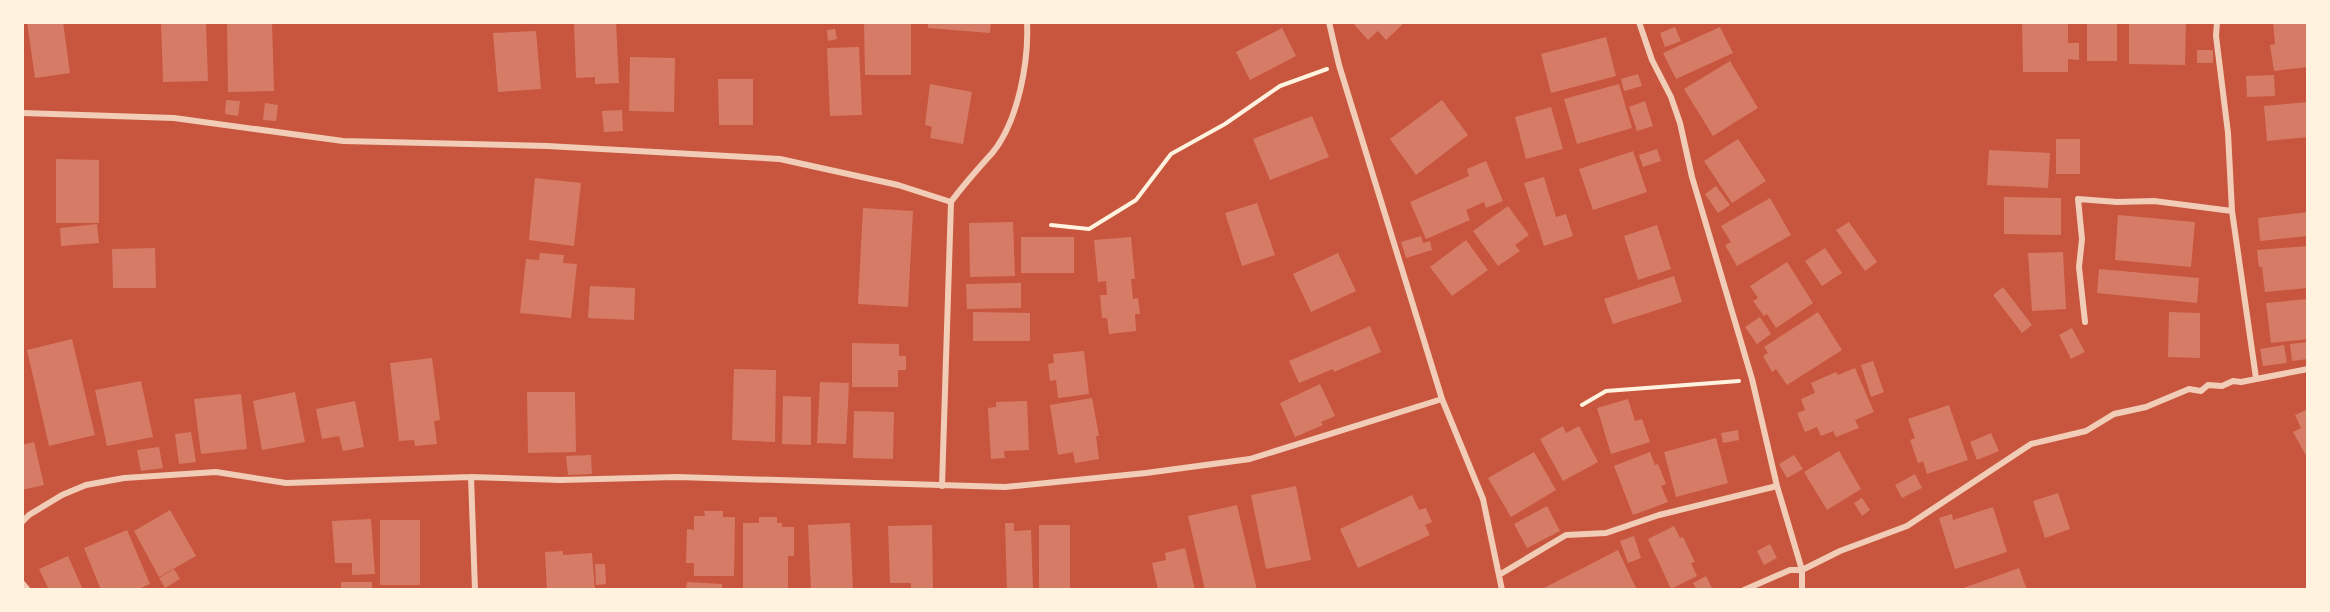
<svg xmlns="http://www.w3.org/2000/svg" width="2330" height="612" font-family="Overpass,sans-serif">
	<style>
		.building { fill: #d67c66 }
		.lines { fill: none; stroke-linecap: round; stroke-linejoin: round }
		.path { stroke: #fff3e0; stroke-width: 4 }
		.minor { stroke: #f1ccb7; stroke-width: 6 }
	</style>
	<rect width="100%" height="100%" fill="#c8553d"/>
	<path class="building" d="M27,22h36l7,51 -35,5z
		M161,22h45l2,59 -45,1z
		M227,22h45l2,69 -46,1z
		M574,22h42l3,61 -24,1v-7l-19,1z
		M864,22h47v53h-46z
		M928,22h63l-1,11 -62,-5z
		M1352,22h53l-19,18 -8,-9 -10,9z
		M2022,22h46v21h11v17l-11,-1v13h-45z
		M2087,22h30v39h-30z
		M2129,22h57l-1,43 -56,-1z
		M2308,22v45l-34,4 -4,-26 5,-1 -2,-21z
		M1675,27l6,14 -16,6 -5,-14z
		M1720,27l13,26 -57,26 -13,-26z
		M1282,28l14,28 -46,24 -14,-28z
		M835,29l2,10 -9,2 -1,-11z
		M536,31l5,58 -43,3 -5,-59z
		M1606,37l10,39 -65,17 -10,-39z
		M859,47l3,68 -32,1 -3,-68z
		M2197,50h16v13h-16z
		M630,57l45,1 -1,54 -45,-1z
		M1730,61l28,47 -45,28 -29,-47z
		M1638,74l4,12 -18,5 -3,-12z
		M2274,75l1,21 -28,1 -1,-21z
		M718,79h35v46h-34z
		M930,84l42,8 -9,52 -33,-6 2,-11 -7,-2z
		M1619,84l13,44 -55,16 -13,-45z
		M226,100l14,1 -2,15 -13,-2z
		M1442,100l26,35 -52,40 -26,-36z
		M1645,101l8,25 -16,5 -8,-24z
		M2308,102v35l-41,4 -3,-35z
		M265,103l13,2 -2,16 -13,-1z
		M1551,107l12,42 -37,10 -11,-42z
		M622,110l1,21 -19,1 -2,-21z
		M1312,116l17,41 -59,23 -17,-41z
		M1738,139l28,42 -34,22 -28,-42z
		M2056,139h24v35h-24z
		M1657,149l4,12 -18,6 -4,-12z
		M1989,150l61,3 -2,35 -61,-3z
		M1633,151l14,41 -54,18 -14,-41z
		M56,159l43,1v63h-43z
		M1486,161l17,40 -17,7 -2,-6 -18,8 4,10 -44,19 -16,-37 59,-26 -2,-7z
		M1544,177l12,40 10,-3 7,22 -29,10 -20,-63z
		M535,178l46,5 -7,63 -45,-6z
		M1716,186l14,19 -12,8 -13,-19z
		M2004,197l57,1v37l-57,-1z
		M1770,198l21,37 -54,31 -12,-21 6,-3 -10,-16z
		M1257,203l18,52 -33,11 -17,-53z
		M1508,206l21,29 -14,10 5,6 -22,15 -25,-35z
		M863,208l50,3 -5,96 -50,-3z
		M2308,212v24l-48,5 -2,-23z
		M2118,215l77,7 -4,45 -76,-7z
		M1013,222l2,54 -45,1 -1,-54z
		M1849,222l28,40 -12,9 -29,-41z
		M97,224l2,19 -38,3 -1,-18z
		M1657,225l14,44 -33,11 -14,-44z
		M1421,236l2,7 7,-2 2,9 -26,8 -5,-16z
		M1021,237h53v36h-53z
		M1131,237l4,42h-4l2,20 5,-1 2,16h-5l1,17 -27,3 -2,-16h-5l-2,-23h7l-1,-14 -8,1 -4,-42z
		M1466,240l22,30 -36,26 -22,-29z
		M2308,246v42l-43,4 -3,-25h-3l-2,-17z
		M155,248l1,40h-43l-1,-39z
		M1825,248l17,25 -20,13 -17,-25z
		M2063,252l3,57 -34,2 -4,-58z
		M540,253l24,2 -1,8 14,1 -6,54 -51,-5 6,-54 13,1z
		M1338,253l18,38 -45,21 -18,-38z
		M1787,262l26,41 -37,25 -9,-14 -3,2 -11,-15 5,-3 -8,-12z
		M2099,269l100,9 -2,25 -100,-10z
		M1674,276l8,26 -69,22 -9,-25z
		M1021,283v25l-54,1 -1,-25z
		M590,286l45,2 -1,32 -46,-2z
		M2003,287l29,38 -10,8 -29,-38z
		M2308,299v40l-37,4 -5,-40z
		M973,312l57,1v28h-57z
		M1818,312l24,38 -55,35 -11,-16 -4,3 -9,-16 5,-3 -4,-6z
		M2169,312l31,1v45l-32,-1z
		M1760,317l11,17 -14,10 -12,-17z
		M1370,326l11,26 -47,20 -1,-3 -34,14 -10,-22z
		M2072,328l13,24 -14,7 -12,-24z
		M72,339l23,96 -46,11 -22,-96z
		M2308,342v17l-16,2 -2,-17z
		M852,343l47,1v12h7v14h-8v17h-46z
		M2284,345l3,18 -24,3 -3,-17z
		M1084,351l5,43 -31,4 -2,-18 -6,1 -2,-17 6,-1 -1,-9z
		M432,358l8,62 -6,1 3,23 -22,2 -1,-6 -15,1 -9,-78z
		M1873,361l11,31 -13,5 -10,-32z
		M1855,368l19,44 -19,8 4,8 -23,9 -3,-6 -12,5 -4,-9 -12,5 -8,-19 8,-3 -4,-11 14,-6 -4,-10 25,-11 2,3z
		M734,369l42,1 -1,72 -43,-2z
		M141,381l12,56 -46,9 -12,-56z
		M820,382l29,1 -3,61 -29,-1z
		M1320,384l15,32 -14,6 2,3 -28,12 -15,-34z
		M295,392l10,50 -43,8 -9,-49z
		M527,392h48l1,60 -48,1z
		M241,394l6,55 -46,5 -7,-55z
		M783,396l28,1v48l-29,-1z
		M1092,398l7,38h-3l3,23 -24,4 -2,-11 -15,3 -8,-50z
		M1628,399l7,22 7,-2 8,23 -39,12 -14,-46z
		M355,401l9,46 -21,4 -4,-15 -17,3 -6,-30z
		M1027,401l2,49 -25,1 1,7 -14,1 -3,-51 8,-1v-5z
		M1949,405l19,55 -41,14 -4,-13 -5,2 -8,-23 5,-2 -7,-19z
		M2308,409v50l-15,-27 8,-4 -6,-13z
		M854,411l40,1 -1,47 -40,-1z
		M1563,426l3,7 13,-7 19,36 -35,19 -23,-42z
		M1738,430l1,10 -16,3 -2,-10z
		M191,432l5,30 -17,2 -4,-30z
		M1991,433l8,18 -22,9 -7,-18z
		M1716,438l12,45 -52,14 -12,-45z
		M34,442l10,43 -22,5v-45z
		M159,447l4,21 -22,3 -4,-21z
		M1839,451l22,38 -34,21 -23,-38z
		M1534,452l22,38 -45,27 -23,-39z
		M1650,452l5,13 3,-1 8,20 -5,2 7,16 -35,13 -19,-49z
		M591,455l1,19 -24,1 -2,-19z
		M1794,455l9,14 -16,9 -8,-14z
		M1915,474l7,14 -20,10 -7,-13z
		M1296,486l15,74 -45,9 -15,-74z
		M2058,493l12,36 -25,9 -12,-37z
		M1412,495l7,15 7,-2 6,14 -7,3 5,10 -72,33 -18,-39z
		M1862,498l8,12 -8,6 -8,-13z
		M1237,505l20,85h-52l-17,-74z
		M1547,506l13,25 -33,17 -13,-24z
		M1993,507l14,45 -52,17 -16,-51 13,-4 1,6z
		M170,510l26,46 -37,21 -25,-46z
		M704,511h19v6h12l-1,59h-40v-13h-8l1,-34 7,1v-14h11z
		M759,517h18v6h5v4h12v29h-6v34h-45v-67h16z
		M371,519l4,55 -23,1v-12h-17l-3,-42z
		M380,520h40v65h-40z
		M850,523l3,67h-42l-3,-65z
		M1005,523h9v8l17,-1 2,60h-26z
		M932,525l1,64h-22v-6h-21l-2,-57z
		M1039,525h31v65h-31z
		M1674,526l6,12 3,-1 12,25 -4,1 6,13 -26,13 -23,-50z
		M127,530l23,54 -14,6h-35l-17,-42z
		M1634,536l7,22 -13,5 -8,-22z
		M1770,544l7,14 -13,7 -7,-14z
		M1185,548l10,42h-37l-6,-27 14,-3 -1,-7z
		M1618,550l19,40h-97z
		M563,551v4l29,-2 3,37h-48l-2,-38z
		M68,556l15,34h-34l-10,-21z
		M595,564h10l1,20 -10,1z
		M2019,568l8,22h-66v-1z
		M174,569l6,10 -15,9 -6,-10z
		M1706,576l7,14h-16l-4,-7z
		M341,582h31v8h-31z
		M687,582l35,2v6h-36z"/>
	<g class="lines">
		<path class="path" d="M1051,225l38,4 47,-29 35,-46 54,-30 55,-38 47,-17
			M1582,405l24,-14 133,-10"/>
		<path class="minor" d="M1329,22l10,43 103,334 41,100 19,91
			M1639,22l13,38 19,37 9,26 12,54 60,202 25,107 25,84v20
			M2217,22l-1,14 12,97 4,78 24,167
			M22,113l152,5 169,23 204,5 233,13 118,26 53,17
			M2085,322l-6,-55 3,-28 -4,-40 39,3 37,-1 78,10
			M471,477l4,113
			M942,486l9,-284c13,-18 28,-34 42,-50 25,-31 36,-90 34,-130
			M22,522l7,-7 33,-20 24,-10 38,-7 92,-6 70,11 185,-6 89,3 117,-3 328,10 141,-14 104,-14 192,-60
			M1499,575l67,-40 40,-2 53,-18 118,-29
			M22,583l6,7
			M1744,590l46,-20h12l38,-19 67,-25 124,-82 55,-13 28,-17 32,-7 43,-18 12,2 7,-6 14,1 11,-5 8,1 67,-13"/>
	</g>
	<rect width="2330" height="612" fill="none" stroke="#fff3e0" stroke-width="48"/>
</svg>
